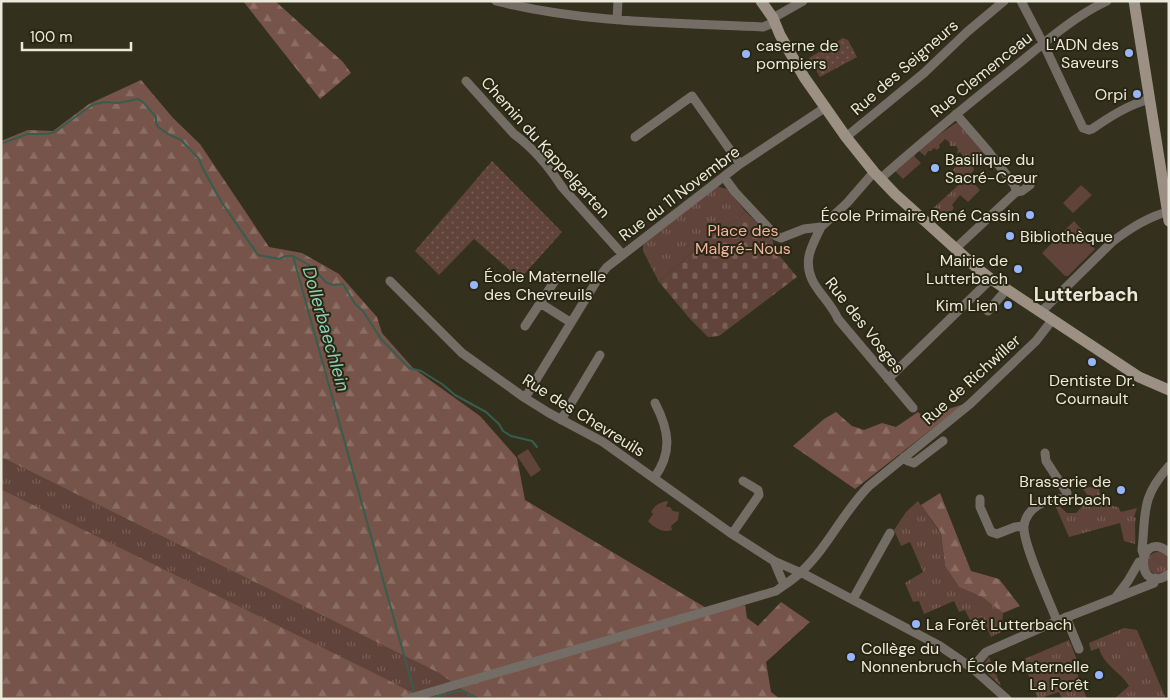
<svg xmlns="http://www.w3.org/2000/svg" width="1170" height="700" font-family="'DM Sans',sans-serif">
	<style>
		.grass { fill: url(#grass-tufts) }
		.forest { fill: url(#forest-firs) }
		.cemetery { fill: url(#cemetery-stones) }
		.park { fill: #60433a }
		.garden { fill: url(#garden-dots) }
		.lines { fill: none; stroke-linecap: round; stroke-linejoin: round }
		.stream { stroke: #375d4f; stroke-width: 2 }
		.minor { stroke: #746d66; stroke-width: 9 }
		.secondary { stroke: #9b9083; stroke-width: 11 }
		.poi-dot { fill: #97b6fd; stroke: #292713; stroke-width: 2 }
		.labels { text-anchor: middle; stroke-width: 4; stroke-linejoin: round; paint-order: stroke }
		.poi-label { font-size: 16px; fill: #eae9dc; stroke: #292713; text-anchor: end }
		.street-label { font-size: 16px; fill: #eae9dc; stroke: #292713 }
		.park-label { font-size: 16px; fill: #f1b19e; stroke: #292713 }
		.water-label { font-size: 18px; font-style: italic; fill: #8cd1b7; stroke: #292713 }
		.quarter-label { font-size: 19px; font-weight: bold; fill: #eae9dc; stroke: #292713 }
	</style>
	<defs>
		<pattern id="grass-tufts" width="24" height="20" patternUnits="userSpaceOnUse" patternTransform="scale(1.25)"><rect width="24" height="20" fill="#60433a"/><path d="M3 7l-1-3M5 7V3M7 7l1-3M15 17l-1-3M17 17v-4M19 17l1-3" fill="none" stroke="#775e56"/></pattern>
		<pattern id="forest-firs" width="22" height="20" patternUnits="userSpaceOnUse" patternTransform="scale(1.25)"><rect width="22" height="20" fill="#775449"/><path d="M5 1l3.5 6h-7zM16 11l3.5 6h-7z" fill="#8a6d63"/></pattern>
		<pattern id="cemetery-stones" width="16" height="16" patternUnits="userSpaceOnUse" patternTransform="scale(1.25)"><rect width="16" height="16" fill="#60433a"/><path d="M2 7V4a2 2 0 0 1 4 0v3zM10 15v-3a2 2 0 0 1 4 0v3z" fill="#775e56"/></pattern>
		<pattern id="garden-dots" width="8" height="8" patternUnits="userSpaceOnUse" patternTransform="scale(1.25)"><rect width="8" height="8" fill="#60433a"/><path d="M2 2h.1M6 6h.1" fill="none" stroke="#775e56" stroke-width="1.8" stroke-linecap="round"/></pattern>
	</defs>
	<rect width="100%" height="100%" fill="#33311d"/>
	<path class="grass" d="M956,123h3l27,30 -13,13 1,4 -6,7 12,13 -12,12 -8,-7 -8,10 2,3 -12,14 -12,-11 33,-30 -10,-11 11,-13 -4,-5 -3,2 1,-5 -2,-3h-6l-1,-4 -4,-3 -6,6 1,2 -3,3 -3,-2 -3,3h-3l-3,5 -6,-5 12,-11z
		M915,155v2l6,6 -18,16 -8,-8z
		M716,186l11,3 19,23 -53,39 -34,31 -16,-31v-7z
		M1,457l438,216 22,16 20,10h-57l-423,-210z
		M1089,487l10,1 2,12h5l2,5 10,2 3,5 16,-4 -3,9 2,1c-2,8 0,17 -1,26l-11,-3 -4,-18 -51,14 -14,-32 2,-1 10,9h9l8,-9h4l1,-7 -6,-8z
		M918,501l23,33 4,32 14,21 23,10 21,16 -2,19 -10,5 -9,-20 -11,5 -6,-12 -6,2 -5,-11 -30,13 -5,-13 -6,1 -8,-19 18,-11 -13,-30 -9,4 -7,-16 12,-18z
		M1147 563a11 11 0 1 1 22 0a11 11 0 1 1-22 0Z
		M1124,628l13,2 29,69h-52l15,-13c-9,-15 -25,-20 -30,-38l-8,3 -2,-8z
		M1069,640l7,17v14l11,28h-25l-3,-7 -21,7 -16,-39z
		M989,657l12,29 -16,-15 -2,-5z"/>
	<path class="forest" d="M243,1h32l68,61 8,11 -31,26z
		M141,80l32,38 27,26 69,103 33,6 37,21 38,43 5,16 31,35 67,48 37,42 8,42 188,112 32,-7 2,13 11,8 23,-24 29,20 -44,40 5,30 9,7h-299l-20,-10 -22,-16 -438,-216v-316l27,-11 25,1 36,-27z
		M964,404l-109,85 -62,-43 31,-27 12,-7 16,14 12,4 18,-7 14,4 22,-15 8,7 10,-6z
		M1,489l385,190 38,20h-423z
		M940,493l31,78 28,8 21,27 -17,7 -21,-16 -23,-10 -14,-21 -4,-33 -20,-28z"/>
	<path class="cemetery" d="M746,212l26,25 2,12 23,28 -78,59 -11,1 -18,-18 -31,-37 34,-31z"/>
	<path class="park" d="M1081,185l11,10 -19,18 -10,-10z
		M1074,221l21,23 -3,2 3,3 -27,27h-3l-23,-23z
		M528,449l13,21 -10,7 -14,-21z
		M666,501l2,1 -2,5h4l3,4 6,1 -1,8 -7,6 1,4c-9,3 -18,-2 -24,-9l5,-7 -2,-2c4,-7 8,-9 15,-11z"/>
	<path class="garden" d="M843,38l5,2 9,17 -37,20 -11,-19z
		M492,161l70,71 -42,47 -46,-40 -35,36 -24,-24z"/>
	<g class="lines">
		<path class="stream" d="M1,144l26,-10h20l8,-2 37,-27 12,-3 14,1 20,-4 5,3 13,15v6l2,4 10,7 13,6 18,19 3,8 20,36 36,52 21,4 7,-3h7
			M293,256l121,435
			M293,256l16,9 18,18 6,2 10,-1 12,20 8,7 18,28 28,29 12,3 21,13 13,11 31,17 13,12 4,7 8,5 21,5 5,6
			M430,699l27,-8h6l15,8"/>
		<path class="minor" d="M496,1c88,22 177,22 267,26l12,-5
			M1021,1l22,42 40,85 6,2 3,-1c19,-13 36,-24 58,-30
			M773,18l30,-17
			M617,20l1,-19
			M466,81l48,53c18,13 36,34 48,53l61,68
			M956,114l32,37 27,35 1,6
			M635,137l57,-41 48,68
			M846,137l78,-64 43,-41 37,-31
			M724,177l11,15 41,44 5,2 23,-9 17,-2 26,-24 27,-31
			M880,179c43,-38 87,-74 132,-110 30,-24 59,-51 95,-68
			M821,227c-4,9 -10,19 -12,29 -5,28 19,40 29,63l75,89
			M955,249l61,-57 6,-1 8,-6
			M390,281l72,72 63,45 24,15 54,29 129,92 42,27 32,14 134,71 32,22 35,31
			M540,303l30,19
			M988,311l19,-22
			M1042,311l70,-69c17,-13 36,-25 55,-30
			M525,326l33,-50
			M888,379l103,-100
			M525,398l74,-121 8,-10 133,-103 86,-57
			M561,420l39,-65
			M1045,453l1,8 21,32
			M904,457l4,4 6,2 29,-22
			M654,478c19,-26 15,-48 1,-75
			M980,499v8l11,25 6,2 18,-7 9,-1
			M732,534l27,-39 -1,-5 -15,-9
			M1169,552c-34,-25 -34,46 0,22
			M1144,556l-2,-6c4,-40 -1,-52 27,-84
			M774,561l10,24
			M1116,597l12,-16 11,-19 3,-1
			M853,599l37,-66
			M1066,617l13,32
			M1057,621c-7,-19 -35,-78 -33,-95 2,-17 21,-28 37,-27
			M972,668l14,-16 71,-31 97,-38 1,-5
			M407,699l369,-108c8,-6 18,-12 25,-19 27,-25 42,-60 68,-86l101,-82 66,-63 17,-22"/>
		<path class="secondary" d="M761,1l12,17 7,17 24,42 42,60 28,35 21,22 82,74 14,11 148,98 30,13
			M1134,1l35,220"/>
	</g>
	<g class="poi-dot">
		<circle cx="1129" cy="53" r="5"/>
		<circle cx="746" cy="54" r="5"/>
		<circle cx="1137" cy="94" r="5"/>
		<circle cx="935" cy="168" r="5"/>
		<circle cx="1030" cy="215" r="5"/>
		<circle cx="1010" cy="236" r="5"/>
		<circle cx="1018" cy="269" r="5"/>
		<circle cx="474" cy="285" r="5"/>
		<circle cx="1008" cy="305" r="5"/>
		<circle cx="1092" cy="362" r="5"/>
		<circle cx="1121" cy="490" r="5"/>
		<circle cx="916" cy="624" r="5"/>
		<circle cx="851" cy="657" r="5"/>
		<circle cx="1099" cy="675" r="5"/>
	</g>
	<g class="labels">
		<g class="poi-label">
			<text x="1119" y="50">L'ADN des<tspan x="1119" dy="18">Saveurs</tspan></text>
			<text x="756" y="51" text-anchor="start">caserne de<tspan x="756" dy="18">pompiers</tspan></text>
			<text x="1127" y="100">Orpi</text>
			<text x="945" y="165" text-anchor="start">Basilique du<tspan x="945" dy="18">Sacré-Cœur</tspan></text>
			<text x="1020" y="221">École Primaire René Cassin</text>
			<text x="1020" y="242" text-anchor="start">Bibliothèque</text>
			<text x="1008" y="266">Mairie de<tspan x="1008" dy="18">Lutterbach</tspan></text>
			<text x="484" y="282" text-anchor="start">École Maternelle<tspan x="484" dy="18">des Chevreuils</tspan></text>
			<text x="998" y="311">Kim Lien</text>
			<text x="1092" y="386" text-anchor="middle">Dentiste Dr.<tspan x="1092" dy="18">Cournault</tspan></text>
			<text x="1111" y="487">Brasserie de<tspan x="1111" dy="18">Lutterbach</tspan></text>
			<text x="926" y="630" text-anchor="start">La Forêt Lutterbach</text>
			<text x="861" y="654" text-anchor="start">Collège du<tspan x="861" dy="18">Nonnenbruch</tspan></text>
			<text x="1089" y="672">École Maternelle<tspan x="1089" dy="18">La Forêt</tspan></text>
		</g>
		<g class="street-label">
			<text transform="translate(904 67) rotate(-41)" y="6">Rue des Seigneurs</text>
			<text transform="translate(981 74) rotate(-39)" y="6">Rue Clemenceau</text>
			<text transform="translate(546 147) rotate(48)" y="6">Chemin du Kappelgarten</text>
			<text transform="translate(679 193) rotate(-37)" y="6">Rue du 11 Novembre</text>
			<text transform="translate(865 325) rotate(52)" y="6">Rue des Vosges</text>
			<text transform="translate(971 379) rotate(-42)" y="6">Rue de Richwiller</text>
			<text transform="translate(584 415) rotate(32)" y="6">Rue des Chevreuils</text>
		</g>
		<g class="park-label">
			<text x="743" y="236">Place des<tspan x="743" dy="18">Malgré-Nous</tspan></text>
		</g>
		<g class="water-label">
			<text transform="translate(326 329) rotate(74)" y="6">Dollerbaechlein</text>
		</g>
		<g class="quarter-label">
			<text x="1086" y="301">Lutterbach</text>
		</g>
	</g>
	<rect width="1170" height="700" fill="none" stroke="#eae9dc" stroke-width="5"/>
	<path d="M22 42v8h109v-8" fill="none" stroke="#eae9dc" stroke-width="2.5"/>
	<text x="30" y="42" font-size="15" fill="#eae9dc" stroke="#292713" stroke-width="4" paint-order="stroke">100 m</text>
</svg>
